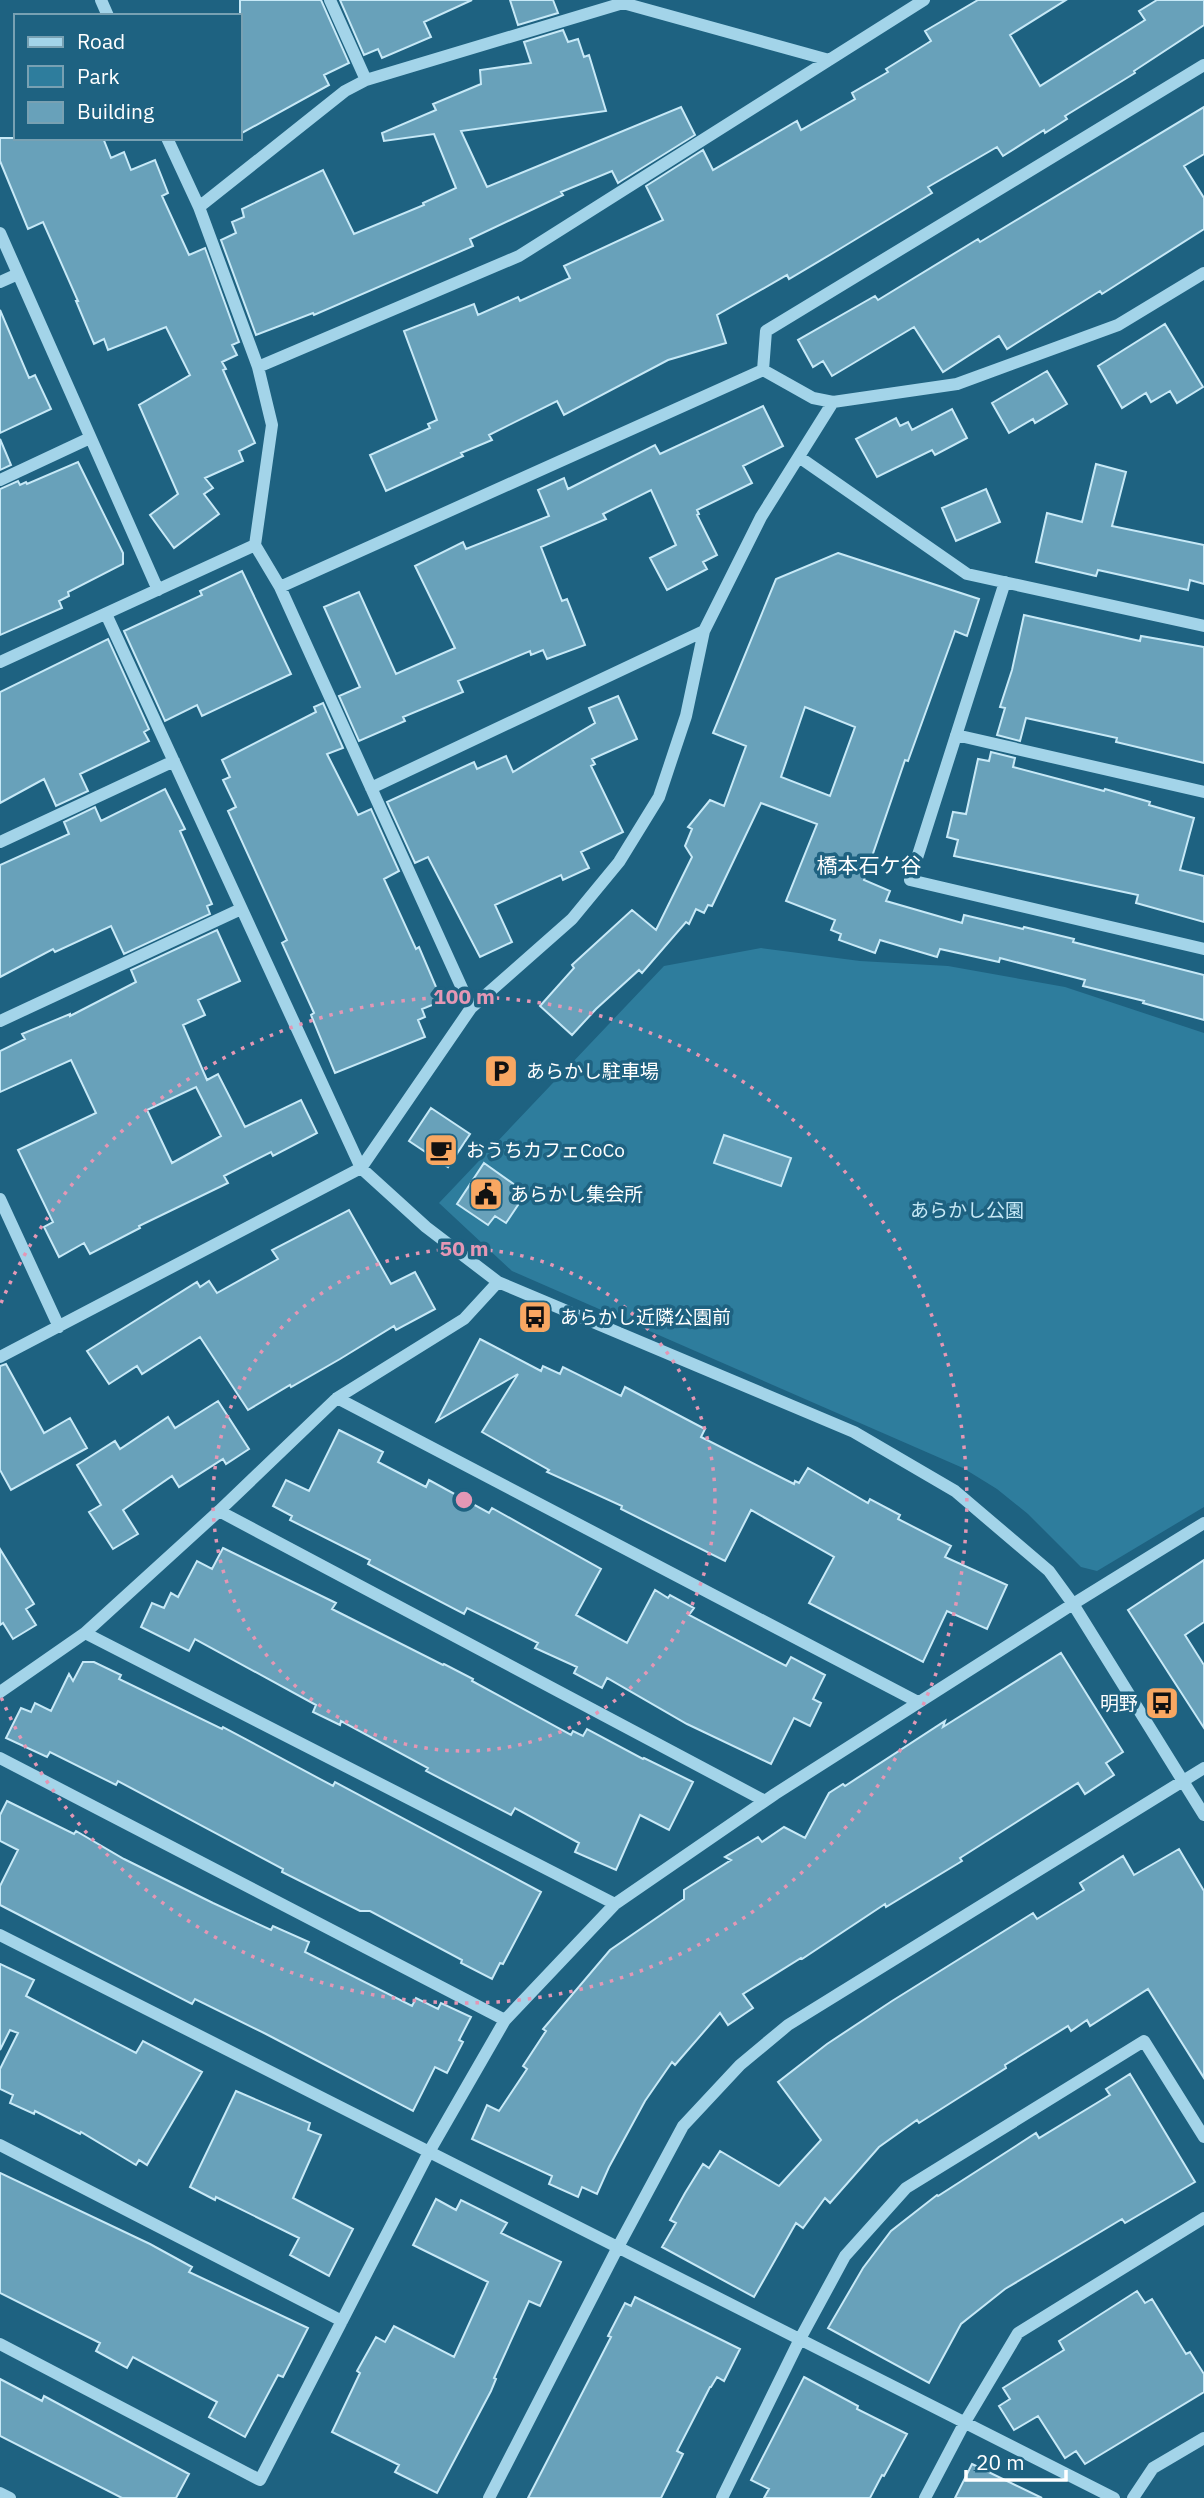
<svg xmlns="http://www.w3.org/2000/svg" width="1204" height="2498" font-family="'IBM Plex Sans','Noto Sans JP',sans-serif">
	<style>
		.green { fill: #2e7d9d }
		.building { fill: #68a1ba; stroke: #c7e9f7; stroke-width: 2; fill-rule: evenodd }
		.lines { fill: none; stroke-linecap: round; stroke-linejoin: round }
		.minor { stroke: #a3d4e9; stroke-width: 12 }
		.ring { fill: none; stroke: #e497b5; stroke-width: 3.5; stroke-dasharray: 3.5 7 }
		.labels { text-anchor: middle; stroke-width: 7; stroke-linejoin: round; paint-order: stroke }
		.poi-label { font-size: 19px; fill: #fff; stroke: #1e6281; text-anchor: start }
		.park-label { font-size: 19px; fill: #c7e9f7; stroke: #1e6281 }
		.neighbourhood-label { font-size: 21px; fill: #fff; stroke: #1e6281 }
		.centre { fill: #e497b5; stroke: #1e6281; stroke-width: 3.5 }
		.ring-label { font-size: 21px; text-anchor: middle; font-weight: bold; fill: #e497b5; stroke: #1e6281; stroke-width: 7; stroke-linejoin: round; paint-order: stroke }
	</style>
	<rect width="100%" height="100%" fill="#1e6281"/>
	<path class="green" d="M761,948l99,13 88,5 117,21 139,46v474l-107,64 -16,-4 -53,-53 -31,-25 -34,-21 -451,-197 -73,-68 225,-237z"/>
	<path class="building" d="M240,0h81l28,63 -25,12 5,10 -89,49z
		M340,0h132l-48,22 7,15 -49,21 -4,-9 -14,6z
		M510,0h43l5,13 -40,12z
		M978,0h88l-56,35 30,51 105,-66 -6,-9 18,-11h47v25l-70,46 1,2 -70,43 2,3 -22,14 -1,-3 -41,26 -6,-9 -69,40 4,6 -99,60 -44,26 -2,-4 -70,40 9,28 -58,17 -104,55 -7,-14 -68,34 3,5 -31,13 2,3 -77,35 -16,-36 60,-27 -2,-4 9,-4 -33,-89 70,-27 4,11 40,-18 2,4 50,-23 -6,-12 99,-46 -17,-34 57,-36 10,20 84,-49 4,9 54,-31 -3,-6 36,-21 -2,-3 45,-28 -6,-10z
		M563,30l5,12 10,-3 6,18 5,-2 17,56 -145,20 26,56 194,-80 14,28 -74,46 -3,2 -6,-12 -51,21 2,3 -93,44 3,7 -159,69 -1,-2 -57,22 -35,-95 15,-7 -4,-11 12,-5 -2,-8 81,-39 31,64 70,-29 -1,-2 33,-15 -22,-54 -50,7 -2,-8 54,-23 -3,-6 48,-20 -1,-14 51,-7 -7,-21z
		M1204,107v47l-20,12 20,32v31l-102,65 -2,-3 -93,58 -8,-13 -56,36 -29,-45 -82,49 -9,-15 -10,6 -15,-27 77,-44 3,4 100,-61 2,3z
		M0,138h103l8,20 13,-6 7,18 24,-10 13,33 -6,3 27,59 16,-7 34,94 -7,3 5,10 -15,7 4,7 -3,1 32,73 -16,8 4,10 -38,17 8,10 -9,6 15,20 -45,34 -24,-33 28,-21 -39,-89 51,-30 -24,-48 -58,23 -4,-11 -10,5 -18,-43h2l-35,-79 -15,7 -28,-68z
		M0,310l29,68 6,-3 16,34 -51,24z
		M1165,324l38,63 -26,16 -7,-12 -19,11 -5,-9 -24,15 -24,-42z
		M1047,371l20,33 -32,19 -2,-4 -24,14 -17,-30z
		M763,406l20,40 -40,20 9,17 -55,27 2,4 -2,1 20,40 -14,7 4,7 -40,21 -17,-32 26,-13 -25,-55 -48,24 3,5 -65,28 21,54 5,-2 18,46 -38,14 -4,-9 -12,5 -1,-4 -72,30 5,11 -60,25 2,4 -46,20 -20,-45 21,-9 -36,-80 35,-15 37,82 59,-26 -40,-82 48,-24 3,7 83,-33 -11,-26 26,-12 4,11 87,-44 5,9z
		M952,409l15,29 -32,17 -3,-5 -55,27 -21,-38 40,-21 4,8 8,-4 4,8z
		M0,439l11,26 -11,5z
		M78,462l45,91v11l-55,28 1,4 -10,5 3,7 -62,27v-146l18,-8 2,4 6,-3 1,2z
		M1096,464l30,8 -14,54 92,19v39l-14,-4 -2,10 -90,-20 -2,6 -60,-14 11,-49 35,9z
		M986,489l14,33 -44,19 -14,-33z
		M838,553l141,46 -12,37 -12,-5 -47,130 -3,-1 -41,120 26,11 -4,10 76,22 2,-8 59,14 1,-2 50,12 -1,3 131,33v45l-61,-17 1,-2 -61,-15 2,-6 -85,-22 -1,4 -59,-13 -3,8 -57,-17 -5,13 -36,-13 2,-6 -10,-4 4,-10 -49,-19 31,-77 -56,-21 -49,103 -4,-1 -4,8 -8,-4 -7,15 -3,-2 -44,51 -3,-3 -43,39 -24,26 -32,-29 34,-38 -2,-3 60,-55 24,20 36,-73 -7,-11 7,-17 -4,-2 22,-27 14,6 22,-60 -33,-13 63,-154zM805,707l50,20 -25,69 -49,-19z
		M242,571l49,103 -89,42 -5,-11 -32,16 -41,-90 78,-36 -2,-4z
		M1024,615l116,26 1,-5 63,11v116l-88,-21 1,-4 -91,-20 -6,23 -23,-6 8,-27 -5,-1 12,-37z
		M108,639l41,90 -5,3 5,9 -69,33 8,17 -32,15 -12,-27 -44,24v-111z
		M618,696l19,43 -45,20 3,5 -4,2 32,66 -42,20 8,16 -26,12 -2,-5 -66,30 17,37 -32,15 -52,-100 -13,6 -28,-61 87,-40 3,7 29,-13 7,16 82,-49 -6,-15z
		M323,703l20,45 -16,6 31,61 13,-6 28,62 -15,8 32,70 3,-2 23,54 -20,8 3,8 -7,3 7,17 -90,36 -24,-58 3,-2 -32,-70 5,-3 -59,-129 8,-4 -13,-27 7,-3 -8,-17 94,-48 -2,-5z
		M991,752l24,6 -2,9 91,24 1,-2 45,13 -1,3 45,13 -14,52 24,6v46l-68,-19 2,-8 -184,-39 4,-16 -11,-3 6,-25 13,2 12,-55 11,2z
		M165,789l20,40 -5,2 32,73 -5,2 3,8 -86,40 -13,-28 -56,26 -2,-3 -53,28v-112l69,-31 -5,-12 31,-15 6,14z
		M217,930l23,51 -42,19 7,15 -22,10 24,55 11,-6 27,53 56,-27 16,33 -44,23 -2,-4 -47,24 4,7 -89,43 1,2 -50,26 -6,-11 -25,14 -15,-30 9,-5 -35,-72 78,-37 -25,-53 -71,32v-41l25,-12 -3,-5 48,-20v2l66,-34 -5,-12zM196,1087l25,49 -49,27 -25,-53z
		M431,1108l39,26 -22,33 -39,-26z
		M724,1135l67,23 -10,28 -67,-23z
		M484,1163l31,22 -2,3 11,8 -18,27 -11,-7 -7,9 -31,-21z
		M349,1210l42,74 24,-12 20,37 -39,21 -2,-4 -54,33 -49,28 -1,-2 -42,25 -48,-73 -58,37 -5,-8 -28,18 -22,-33 110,-69 3,5 9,-6 8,12 61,-34 -6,-9z
		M480,1339l61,32 2,-5 17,8 3,-7 58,29 4,-9 80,42 -4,8 93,47 1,-3 4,2 9,-15 60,35 2,-4 30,16 -2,4 53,27 -6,11 62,28 -20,44 -40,-18 -24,51 -114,-59 25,-46 -83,-47 -26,51 -104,-52 1,-3 -75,-34 2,-2 -67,-38 36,-58 -81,47z
		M6,1364l38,69 26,-15 17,30 -76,42 -11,-20v-104z
		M218,1401l31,48 -23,15 -3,-5 -44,28 -7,-11 -49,34 15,24 -25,15 -24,-37 12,-7 -24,-40 38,-24 5,8 48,-32 7,11z
		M339,1430l44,22 -5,10 48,25 3,-7 60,33 3,-5 109,61 -25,46 51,28 28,-53 13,8 2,-3 24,13 -5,7 97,51 5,-9 34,18 -12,24 8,4 -11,23 -16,-8 -23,46 -84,-40 -80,-46 -5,10 -28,-15 3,-6 -42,-19 3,-5 -71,-35 -3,6 -96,-50 2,-4 -80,-40 2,-4 -19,-10 13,-26 23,11z
		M223,1548l113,55 -4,6 111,56 1,-1 29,15 -1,2 99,54 2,-4 10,5 4,-7 56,30 1,-1 49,24 -24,48 -29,-15 -24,55 -41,-18 4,-9 -64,-35 -4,7 -85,-44 2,-3 -87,-47 -1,4 -27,-13 3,-7 -121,-66 -6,12 -48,-24 11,-24 12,5 7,-15 7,4 19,-36 15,8z
		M0,1549l34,55 -8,5 10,16 -23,14 -10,-16 -3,2z
		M1204,1560v62l-19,13 19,30v63l-76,-118z
		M1061,1653l62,99 -17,11 8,12 -29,19 -7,-11 -118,75 2,3 -76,46 -1,-3 -83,55 -1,-1 -58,36 10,14 -25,17 -8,-12 -45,52 -3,-3 -27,39 -36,66 -12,27 -15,-7 -4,10 -29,-13 3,-8 -80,-37 15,-34 12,6 28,-42 -4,-3 23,-35 -3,-2 67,-79 74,-51v-9l47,-30 -6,-3 33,-20 4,5 22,-15 21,11 24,-45 14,-9 2,2 100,-65 -2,6z
		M83,1662h11l27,13 -2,4 103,50 1,-2 110,59 2,-4 206,110 -38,72 -3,-1 -8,16 -31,-16 1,-3 -92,-49h-10l-78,-39 1,-3 -165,-88 -2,4 -66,-33 -3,5 -41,-19 15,-30 10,4 4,-9 16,8 18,-37 4,7z
		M7,1801l67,33 2,-3 48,28 89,44 58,27 2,-4 36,16 -4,10 107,54 4,-8 22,11 3,-6 30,14 -12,23 4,2 -16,31 -12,-6 -22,44 -147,-77 -71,-35 -3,5 -192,-99v-19l18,-36 -18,-9v-26z
		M1179,1849l25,42v187l-56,-89 -58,37 -3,-6 -16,11 -3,-5 -63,39 1,3 -46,29 -41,26 -2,-3 -38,27 -49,56 -5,-5 -22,30 -7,-5 -42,74 -92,-50 14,-24 -6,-3 15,-27 18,-29 6,4 11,-17 59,35 42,-46 -43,-58 49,-38 65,-43 141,-88 4,6 47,-29 -4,-7 43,-27 11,19z
		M0,1964l34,16 -8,16 110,57 7,-12 59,31 -55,93 -8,-5 -3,5 -55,-33 -1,2 -45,-23 -1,3 -24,-11 3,-8 -13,-6v-20l18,-36 -8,-3 -10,20z
		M1130,2074l65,108 -70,41 -3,-4 -117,70 -44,35 -32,59 -101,-55 35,-60 28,-37 46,-36 1,1 98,-63 3,5 71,-43 -4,-6z
		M236,2091l74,32 -2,7 13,5 -28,63 60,31 -24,47 -39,-21 9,-17 -83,-41 -1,3 -25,-13z
		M0,2173l150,71 42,23 -3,5 119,56 -25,49 -5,-2 -33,62 -36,-20 8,-15 -84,-45 -6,11 -31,-17 4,-8 -100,-50z
		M436,2199l20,11 5,-10 46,23 -6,10 60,29 -21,44 -11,-5 -35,77 2,1 -5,12 -54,102 -42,-21 4,-7 -67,-33 28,-59 -3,-2 19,-34 9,5 9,-16 60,31 34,-75 -75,-37z
		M1137,2291l8,12 7,-4 34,55 4,-2 14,22v18l-119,72 -9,-13 -11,7 -27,-42 -24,14 -15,-24 11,-7 -7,-11 61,-38 -5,-9z
		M635,2297l105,52 -16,32 -7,-4 -6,10h-1l-33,64 6,3 -22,44h-133l83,-161 -3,-1 17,-33 6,3z
		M804,2377l54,29 -1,3 50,25 -23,42 -2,-1 -12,23h-106l5,-9 -18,-9z
		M0,2379l42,22 2,-5 145,78 -13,24h-54l-122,-62z
		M972,2464l70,34h-87z"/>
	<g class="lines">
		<path class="minor" d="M101,0l7,16
			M330,0l36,80
			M167,138l32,69 59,160 14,58 -17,120 25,42 191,421
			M199,207l146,-116 21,-11 257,-77 206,57
			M0,233l158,357
			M0,282l18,-8
			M258,367l261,-111 405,-256
			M763,370l3,-39 438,-266
			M833,402l124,-18 161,-59 86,-52
			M799,457l168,117 237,52
			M0,480l90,-42
			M1005,582l-95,298 294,69
			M106,614l255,554 65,59 72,55 356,150 101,59 94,80 24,33 131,211
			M0,662l255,-117
			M956,735l248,57
			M371,788l333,-157
			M0,842l174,-81
			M0,1021l241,-112
			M0,1199l59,128
			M0,1357l361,-189 110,-160 101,-89 47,-57 40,-65 27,-81 18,-85 57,-114 72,-115 -20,-4 -50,-28 -483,217
			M337,1398l581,304
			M219,1511l546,290
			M85,1633l530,271
			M0,1692l85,-59 134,-122 118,-113 127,-79 34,-37
			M0,1758l505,262
			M0,1935l1114,563
			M0,2145l342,176
			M0,2344l260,136 169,-328 76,-132 110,-116 160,-110 298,-190 131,-81
			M0,2493l10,5
			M489,2498l129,-251 65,-121 57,-61 48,-40 416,-257
			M722,2498l78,-159 45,-83 61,-68 238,-147 60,96
			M925,2498l40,-76 53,-89 186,-115
			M1133,2498l20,-30 51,-30"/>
	</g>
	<g class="ring">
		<circle cx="464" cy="1500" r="251"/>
		<path d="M1 1303A503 503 0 1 1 1 1697"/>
	</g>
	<defs>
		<g id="parking-square" transform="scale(1.75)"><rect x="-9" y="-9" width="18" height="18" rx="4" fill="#f8a762" stroke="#1e6281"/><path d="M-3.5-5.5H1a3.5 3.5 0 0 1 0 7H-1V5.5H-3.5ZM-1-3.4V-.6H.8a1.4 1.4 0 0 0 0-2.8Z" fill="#111"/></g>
		<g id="cafe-square" transform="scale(1.75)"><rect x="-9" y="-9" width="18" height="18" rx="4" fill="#f8a762" stroke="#1e6281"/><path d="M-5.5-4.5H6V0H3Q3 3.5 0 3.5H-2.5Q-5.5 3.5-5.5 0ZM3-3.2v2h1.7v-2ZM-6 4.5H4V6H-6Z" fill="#111"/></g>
		<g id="civic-square" transform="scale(1.75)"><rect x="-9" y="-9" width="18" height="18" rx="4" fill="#f8a762" stroke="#1e6281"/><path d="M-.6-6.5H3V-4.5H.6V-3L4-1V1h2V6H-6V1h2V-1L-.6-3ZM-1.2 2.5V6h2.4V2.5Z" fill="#111"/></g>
		<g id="bus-square" transform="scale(1.75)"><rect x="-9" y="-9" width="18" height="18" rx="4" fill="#f8a762" stroke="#1e6281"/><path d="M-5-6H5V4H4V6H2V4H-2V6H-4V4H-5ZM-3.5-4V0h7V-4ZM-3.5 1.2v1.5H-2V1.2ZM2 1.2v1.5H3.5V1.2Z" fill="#111"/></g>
	</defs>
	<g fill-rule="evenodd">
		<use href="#parking-square" x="501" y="1071"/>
		<use href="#cafe-square" x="441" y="1150"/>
		<use href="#civic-square" x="486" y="1194"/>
		<use href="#bus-square" x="535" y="1317"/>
		<use href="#bus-square" x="1162" y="1703"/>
	</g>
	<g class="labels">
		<g class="poi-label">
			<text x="526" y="1078">あらかし駐車場</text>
			<text x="466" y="1157">おうちカフェCoCo</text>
			<text x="510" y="1201">あらかし集会所</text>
			<text x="560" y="1324">あらかし近隣公園前</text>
			<text x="1138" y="1710" text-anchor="end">明野</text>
		</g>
		<g class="park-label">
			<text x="967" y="1217">あらかし公園</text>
		</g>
		<g class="neighbourhood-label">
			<text x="869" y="873">橋本石ケ谷</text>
		</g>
	</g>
	<circle cx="464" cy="1500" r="10" class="centre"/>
	<g class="ring-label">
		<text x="464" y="1004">100 m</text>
		<text x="464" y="1256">50 m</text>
	</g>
	<rect x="14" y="14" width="228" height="126" fill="#1e6281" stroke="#78a1b3" stroke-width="2"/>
	<rect x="28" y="37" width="35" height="10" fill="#a3d4e9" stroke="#78a1b3" stroke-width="2"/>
	<text x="77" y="49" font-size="21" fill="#ffffff">Road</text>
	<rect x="28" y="66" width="35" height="21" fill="#2e7d9d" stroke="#78a1b3" stroke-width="2"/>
	<text x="77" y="84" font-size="21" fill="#ffffff">Park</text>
	<rect x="28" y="102" width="35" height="21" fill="#68a1ba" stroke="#78a1b3" stroke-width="2"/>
	<text x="77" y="119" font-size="21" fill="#ffffff">Building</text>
	<path d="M966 2470v10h100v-10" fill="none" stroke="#ffffff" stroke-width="3.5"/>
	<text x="976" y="2470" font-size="21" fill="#ffffff" stroke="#1e6281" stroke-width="5" paint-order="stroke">20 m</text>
</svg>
